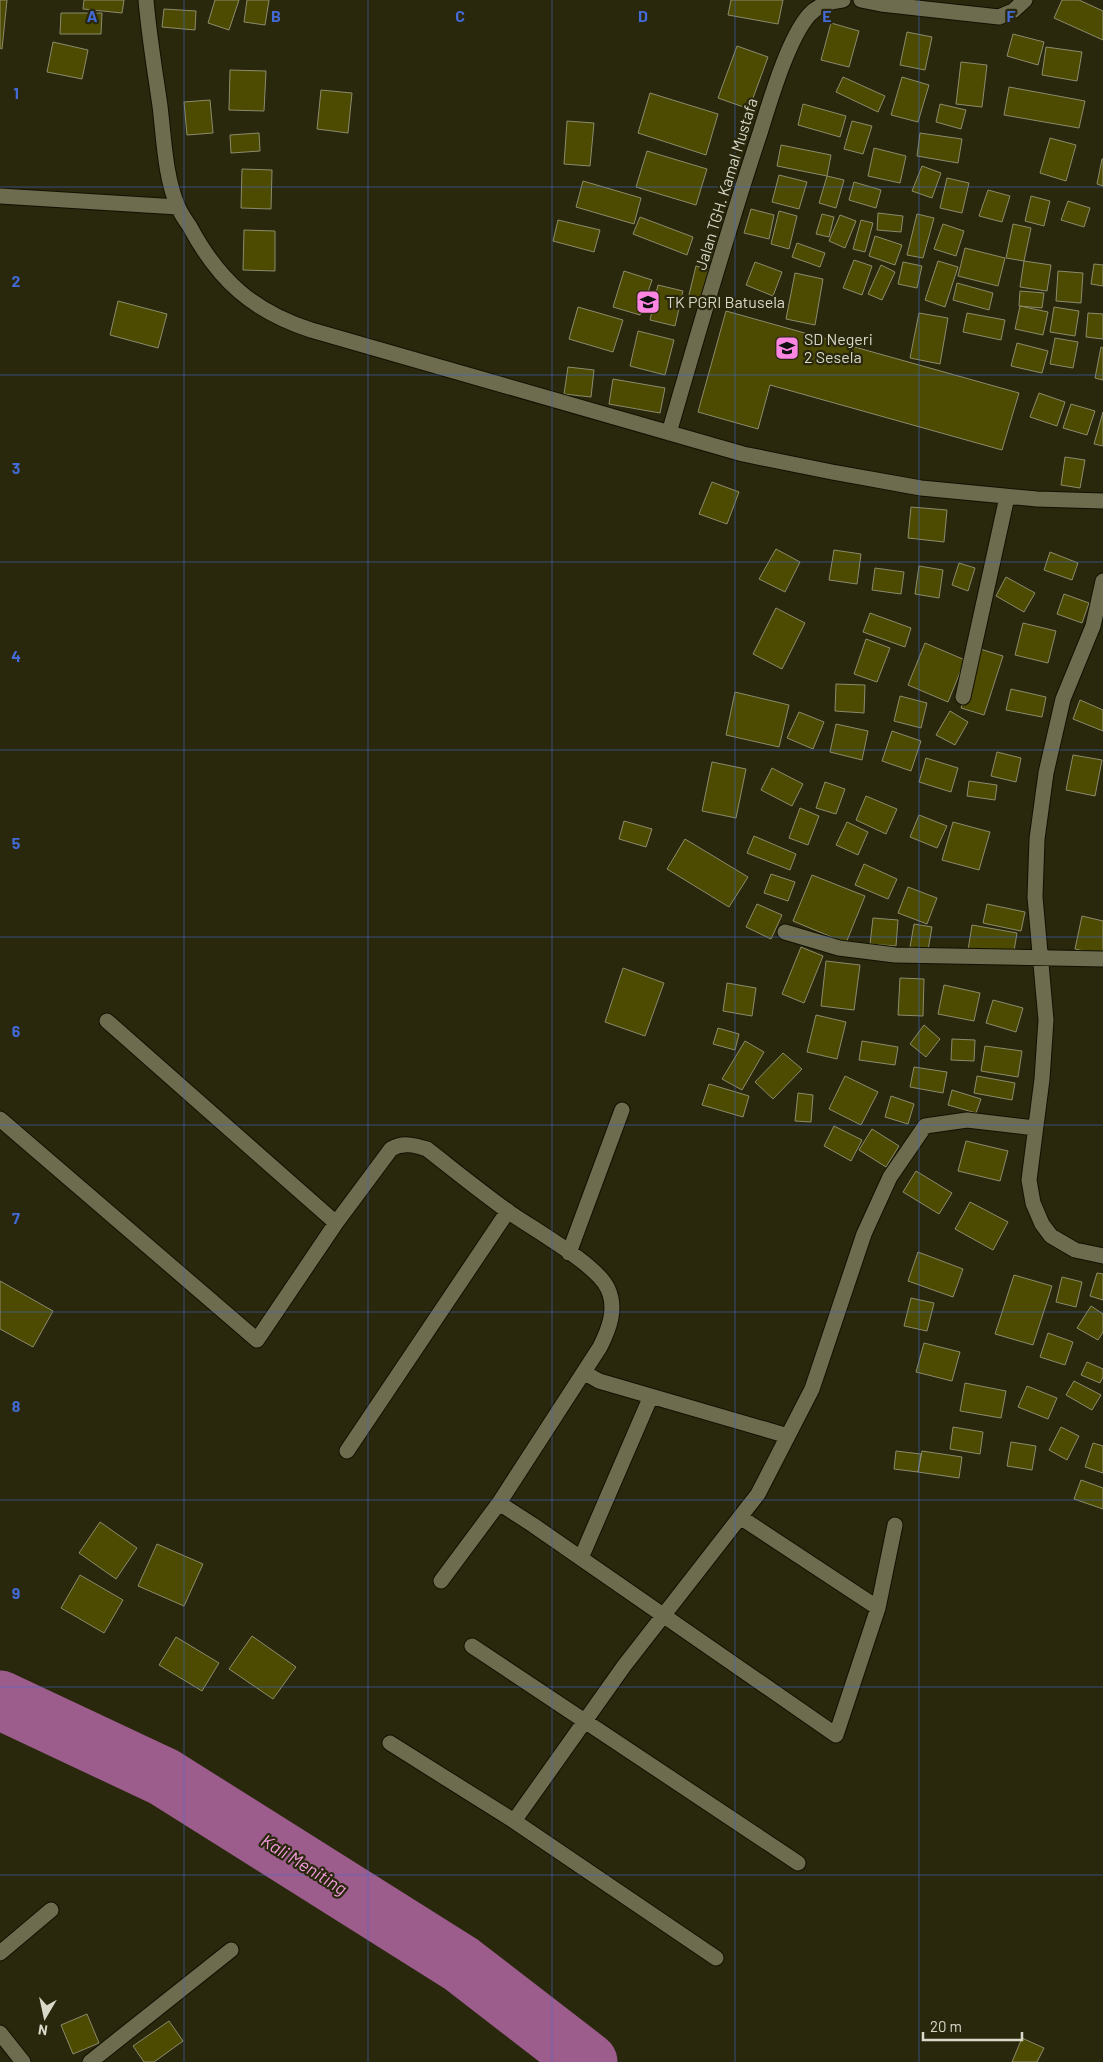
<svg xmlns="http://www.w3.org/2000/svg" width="1103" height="2062" font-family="Barlow,sans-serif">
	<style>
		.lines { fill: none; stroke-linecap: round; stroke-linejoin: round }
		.river { stroke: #9c5d8d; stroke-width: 59 }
		.building { fill: #4d4a02; stroke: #8b8b6c }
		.minor-casing { stroke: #121100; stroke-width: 17 }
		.minor { stroke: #6d6c4f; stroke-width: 15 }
		.grid { fill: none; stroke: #436ad5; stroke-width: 1; stroke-opacity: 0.55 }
		.labels { text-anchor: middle; stroke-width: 4.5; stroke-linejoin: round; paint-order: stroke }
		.street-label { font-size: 16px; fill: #d9d9c9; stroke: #29280d }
		.poi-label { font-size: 16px; fill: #d9d9c9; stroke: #29280d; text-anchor: start }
		.water-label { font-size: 18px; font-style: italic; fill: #f59cdf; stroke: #29280d }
		.grid-label { font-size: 16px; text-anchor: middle; font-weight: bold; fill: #436ad5; stroke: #29280d; stroke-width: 4.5; stroke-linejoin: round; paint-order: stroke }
	</style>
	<rect width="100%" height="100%" fill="#29280d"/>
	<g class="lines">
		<path class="river" d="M0,1700l164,77 297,187 127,98"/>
	</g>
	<path class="building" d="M0,0h7l-5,49 -2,-1z
		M84,0h40l-2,13 -39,-4z
		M215,0h24l-10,30 -21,-7z
		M247,0h22l-4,25 -21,-3z
		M731,0h52l-5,24 -50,-9z
		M1062,0h17l24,11v29l-49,-22z
		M164,9l32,2 -1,19 -33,-3z
		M61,13h41l-1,21h-41z
		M831,23l28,8 -10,36 -28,-7z
		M907,32l25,5 -7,33 -25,-5z
		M1013,34l31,8 -6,23 -31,-9z
		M53,42l35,8 -6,29 -35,-7z
		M737,46l31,11 -19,52 -31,-11z
		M1046,47l36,5 -5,29 -35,-6z
		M961,62l26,3 -5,42 -26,-3z
		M230,70l36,1 -2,40 -35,-1z
		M843,77l42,19 -7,16 -42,-20z
		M902,77l27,8 -11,37 -27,-7z
		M1009,87l76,14 -6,27 -75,-13z
		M321,90l31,3 -4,40 -31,-4z
		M650,93l68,21 -12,41 -68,-22z
		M210,100l3,33 -26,2 -3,-33z
		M803,104l43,12 -6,21 -42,-12z
		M940,104l26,6 -5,19 -25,-7z
		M567,121l27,2 -4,43 -26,-2z
		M852,121l20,5 -9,28 -19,-5z
		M259,133l1,18 -29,2 -1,-18z
		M920,133l42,6 -4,24 -41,-7z
		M1050,138l26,7 -10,36 -26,-8z
		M781,145l50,10 -4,21 -50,-10z
		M874,148l32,8 -6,27 -32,-7z
		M647,151l60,18 -11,36 -60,-18z
		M1102,159h1v27l-6,-2z
		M922,166l19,7 -9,25 -20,-7z
		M242,169l30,1 -1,39 -30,-1z
		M779,175l28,7 -8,27 -27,-7z
		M827,176l17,4 -8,28 -17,-5z
		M947,178l22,5 -7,30 -22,-5z
		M583,181l58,17 -7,26 -58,-17z
		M854,182l27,8 -5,18 -27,-8z
		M988,190l22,6 -8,26 -23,-6z
		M1031,196l19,5 -6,25 -19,-5z
		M1068,201l22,7 -6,19 -23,-7z
		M751,209l23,6 -5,24 -25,-6z
		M779,211l18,5 -8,33 -18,-5z
		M878,213l25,3 -2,16 -24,-2z
		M822,214l12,3 -5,20 -13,-3z
		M917,214l17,4 -11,40 -16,-3z
		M840,215l16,6 -11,27 -16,-7z
		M640,217l53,20 -6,18 -54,-21z
		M558,220l42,10 -6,22 -41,-11z
		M861,220l12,3 -8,29 -12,-3z
		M943,224l21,7 -8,25 -22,-7z
		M1013,224l18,4 -7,33 -18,-3z
		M244,230l31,1v40l-32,-1z
		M875,236l27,9 -7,20 -26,-9z
		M797,243l28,10 -5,14 -28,-10z
		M965,248l40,10 -7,28 -40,-10z
		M854,260l18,6 -10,29 -19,-7z
		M938,261l20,6 -13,40 -20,-7z
		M1024,261l27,4 -4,26 -27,-4z
		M755,262l27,10 -9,24 -27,-11z
		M903,262l19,4 -5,22 -19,-4z
		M1094,264l9,1v21l-12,-2z
		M881,265l14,7 -13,28 -14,-6z
		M696,266l13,4 -9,32 -12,-3z
		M624,271l28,9 -12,35 -27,-8z
		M1058,271l25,2 -2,30 -25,-2z
		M795,273l28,6 -8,46 -29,-6z
		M957,283l36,10 -4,17 -36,-10z
		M658,285l25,6 -8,35 -25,-6z
		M1020,291l24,2 -2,15 -23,-2z
		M118,301l49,13 -9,34 -48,-13z
		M1020,306l28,6 -5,23 -28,-6z
		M578,307l45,13 -10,32 -44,-13z
		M1054,307l25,4 -4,25 -25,-4z
		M726,311l293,82 -17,57 -232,-65 -12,44 -60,-17z
		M919,313l29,5 -8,46 -30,-6z
		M967,313l38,7 -4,20 -38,-8z
		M1088,313l15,1v25l-17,-2z
		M638,331l36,9 -9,35 -35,-9z
		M1055,338l23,4 -5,26 -23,-4z
		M1017,343l31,8 -6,22 -31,-7z
		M1101,347l2,1v32l-8,-2z
		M568,367l26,3 -3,27 -27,-3z
		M613,379l52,9 -5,25 -51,-9z
		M1039,393l26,9 -8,24 -27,-9z
		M1071,404l24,7 -8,24 -24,-7z
		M1103,412v34l-9,-2z
		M1065,457l20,3 -5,28 -19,-3z
		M712,482l27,10 -12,32 -28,-10z
		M911,507l36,3 -3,32 -36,-4z
		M776,549l24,13 -15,30 -26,-13z
		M834,550l27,4 -4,30 -28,-4z
		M1050,552l28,11 -6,17 -28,-10z
		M959,563l16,5 -7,23 -16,-6z
		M919,566l24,4 -4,28 -24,-4z
		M875,568l29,4 -3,22 -29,-4z
		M1006,577l29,16 -11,19 -28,-16z
		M1064,594l25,9 -7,20 -25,-9z
		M776,608l29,15 -23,46 -29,-15z
		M870,613l41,15 -6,19 -42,-15z
		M1023,623l33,8 -8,32 -33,-8z
		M866,639l24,9 -13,34 -23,-8z
		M925,643l40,17 -17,42 -40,-17z
		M980,649l23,7 -19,59 -23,-7z
		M836,684l29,1 -1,28 -29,-2z
		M1011,689l35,8 -4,20 -36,-7z
		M735,692l54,13 -10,42 -53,-12z
		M900,696l27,7 -6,25 -27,-7z
		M1080,700l23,10v21l-30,-12z
		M950,711l18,11 -13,23 -19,-10z
		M799,712l25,10 -11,27 -26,-11z
		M836,724l32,7 -6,29 -32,-8z
		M892,731l29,10 -10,30 -29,-10z
		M997,752l24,6 -5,24 -25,-6z
		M1073,755l29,5 -7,36 -29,-6z
		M926,758l32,10 -7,24 -32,-10z
		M712,762l34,7 -10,49 -34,-7z
		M772,768l31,16 -11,22 -31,-16z
		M969,781l28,4 -2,15 -28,-4z
		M825,782l20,7 -9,25 -20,-6z
		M866,796l31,13 -11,25 -30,-14z
		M800,808l19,8 -11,29 -19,-7z
		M919,815l28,11 -10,22 -27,-11z
		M624,821l28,8 -6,18 -27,-8z
		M847,822l21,10 -10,23 -22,-10z
		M953,822l37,10 -11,38 -37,-10z
		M754,836l42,18 -6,16 -43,-17z
		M685,839l63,38 -19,30 -62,-38z
		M864,864l33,15 -9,20 -33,-14z
		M771,874l24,8 -7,19 -24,-8z
		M812,875l53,21 -19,47 -53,-22z
		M908,887l29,11 -10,26 -29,-11z
		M757,904l25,11 -11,24 -25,-12z
		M987,904l38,8 -4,19 -38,-8z
		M1082,916l21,5v34l-28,-6z
		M873,918l25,2 -2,26 -26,-2z
		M914,924l18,3 -5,29 -18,-3z
		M972,925l45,8 -4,24 -45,-7z
		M801,947l22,9 -19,47 -22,-9z
		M826,961l34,4 -6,45 -33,-4z
		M623,968l41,15 -19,53 -40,-14z
		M900,978l24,1 -1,37 -25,-1z
		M727,983l29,5 -4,28 -29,-5z
		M944,985l36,8 -6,28 -36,-7z
		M993,1000l30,8 -7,24 -30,-9z
		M816,1015l30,7 -9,37 -30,-7z
		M924,1025l16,14 -14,18 -16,-13z
		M718,1028l21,6 -4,16 -22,-6z
		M952,1039l23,1 -1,21 -23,-1z
		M745,1041l19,11 -22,38 -20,-11z
		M862,1041l36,6 -3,18 -36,-5z
		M985,1046l37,5 -4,26 -37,-6z
		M783,1053l19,16 -29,30 -18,-17z
		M914,1067l33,5 -4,21 -33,-6z
		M845,1076l33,16 -17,33 -32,-16z
		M977,1076l38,7 -3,17 -38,-7z
		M709,1084l40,12 -6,21 -41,-12z
		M952,1090l29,9 -5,14 -28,-8z
		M798,1093l15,2 -2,27 -16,-1z
		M891,1096l23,8 -6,20 -23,-7z
		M834,1126l28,14 -11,21 -27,-15z
		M872,1129l27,17 -13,21 -27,-17z
		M966,1141l42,10 -8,30 -42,-10z
		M916,1171l36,22 -13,21 -36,-22z
		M970,1202l38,20 -15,28 -38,-21z
		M918,1252l45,17 -10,28 -45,-16z
		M1097,1273l6,1v26l-13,-4z
		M1014,1275l38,11 -19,59 -38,-11z
		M1062,1277l20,5 -6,25 -20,-5z
		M0,1281l53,30 -20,36 -33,-18z
		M911,1298l23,5 -7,28 -23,-5z
		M1091,1306l12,8v18l-5,8 -21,-12z
		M1048,1333l25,9 -8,23 -25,-8z
		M924,1343l36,9 -8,29 -36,-9z
		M1087,1362l16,7v8l-3,6 -19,-8z
		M1074,1381l27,14 -9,15 -26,-15z
		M965,1383l41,8 -5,27 -41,-7z
		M1027,1386l30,12 -9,21 -30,-12z
		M953,1427l30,5 -3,22 -30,-5z
		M1061,1427l18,9 -12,24 -18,-10z
		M1011,1442l25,4 -4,24 -25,-4z
		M1093,1443l10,3v27l-18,-6z
		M896,1451l25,3 -3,18 -24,-3z
		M922,1451l40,6 -3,21 -41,-6z
		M1081,1480l22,8v21l-29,-10z
		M100,1522l37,26 -21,31 -37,-26z
		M157,1544l46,20 -19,42 -46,-20z
		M80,1575l43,25 -19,33 -43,-25z
		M252,1636l44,31 -23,32 -44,-30z
		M176,1637l43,26 -17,28 -43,-26z
		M87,2014l12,29 -26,11 -12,-29z
		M169,2021l14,20 -29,21h-10l-11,-16z
		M1022,2038l22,10 -7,14h-25z"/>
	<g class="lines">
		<g class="minor-casing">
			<path id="minor" d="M146,0c3,36 9,71 14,106 4,33 5,71 18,101 3,7 8,14 12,20 29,54 63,84 121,103l432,124 89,18 89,16 116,11 66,2
				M861,0l20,4 118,13 14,-6 12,-11
				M0,196l178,11
				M669,433c29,-100 58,-201 91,-300 10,-32 28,-94 49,-118 9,-10 22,-14 34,-15
				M1103,581l-10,45 -30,73 -17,74 -9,66 -2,58 11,123 -4,59 -13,101 4,23 9,21 9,12 24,14 28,6
				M963,697l44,-200
				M785,932l54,16 56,7 208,4
				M107,1021l229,202
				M0,1119l257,221 79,-117 55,-74c12,-7 23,-4 36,0 27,21 54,43 82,63 24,17 89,53 99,77 9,20 1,40 -8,58l-101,156 -58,78
				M569,1253l53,-143
				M585,1373l14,8 189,55
				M347,1451l161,-240
				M499,1503l34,22 303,210 42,-127 17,-83
				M740,1517l138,91
				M581,1558l70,-162
				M472,1646l326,217
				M390,1743l124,78
				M0,1953l51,-43
				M716,1958l-202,-137 110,-155 134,-172 54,-105 52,-155 26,-57 35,-51 42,-6 68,8
				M0,2033l23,29
				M90,2062l141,-112"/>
		</g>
		<use href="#minor" class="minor"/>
	</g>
	<path class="grid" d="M184,0v2062M368,0v2062M552,0v2062M735,0v2062M919,0v2062M0,187h1103M0,375h1103M0,562h1103M0,750h1103M0,937h1103M0,1125h1103M0,1312h1103M0,1500h1103M0,1687h1103M0,1875h1103"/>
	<defs>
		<g id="school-square" transform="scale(1.25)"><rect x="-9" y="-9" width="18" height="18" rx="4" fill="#fd86e2" stroke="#29280d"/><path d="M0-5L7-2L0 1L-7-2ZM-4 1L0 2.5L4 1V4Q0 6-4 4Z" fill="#111"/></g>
	</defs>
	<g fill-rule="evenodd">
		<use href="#school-square" x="648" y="302"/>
		<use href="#school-square" x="787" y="348"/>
	</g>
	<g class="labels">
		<g class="street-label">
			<text transform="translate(726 184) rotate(-73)" y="6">Jalan TGH. Kamal Mustafa</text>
		</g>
		<g class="poi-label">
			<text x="666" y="308">TK PGRI Batusela</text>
			<text x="804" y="345">SD Negeri<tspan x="804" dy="18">2 Sesela</tspan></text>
		</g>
		<g class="water-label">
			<text transform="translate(304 1865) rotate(32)" y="6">Kali Meniting</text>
		</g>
	</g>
	<g class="grid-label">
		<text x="92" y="22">A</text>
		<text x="276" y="22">B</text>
		<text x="460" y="22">C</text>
		<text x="643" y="22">D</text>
		<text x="827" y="22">E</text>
		<text x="1011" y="22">F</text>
		<text x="16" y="99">1</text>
		<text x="16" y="287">2</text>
		<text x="16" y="474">3</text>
		<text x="16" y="662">4</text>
		<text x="16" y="849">5</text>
		<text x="16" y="1037">6</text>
		<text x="16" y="1224">7</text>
		<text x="16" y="1412">8</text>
		<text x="16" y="1599">9</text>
	</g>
	<g transform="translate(45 2017) rotate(189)" stroke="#29280d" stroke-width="4" paint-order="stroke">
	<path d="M0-4L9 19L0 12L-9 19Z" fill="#d9d9c9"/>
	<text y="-8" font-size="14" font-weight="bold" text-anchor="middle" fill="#d9d9c9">N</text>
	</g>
	<path d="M923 2032v8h99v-8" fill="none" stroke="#d9d9c9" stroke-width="2.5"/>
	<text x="930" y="2032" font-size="15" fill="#d9d9c9" stroke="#29280d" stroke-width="4" paint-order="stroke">20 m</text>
</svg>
